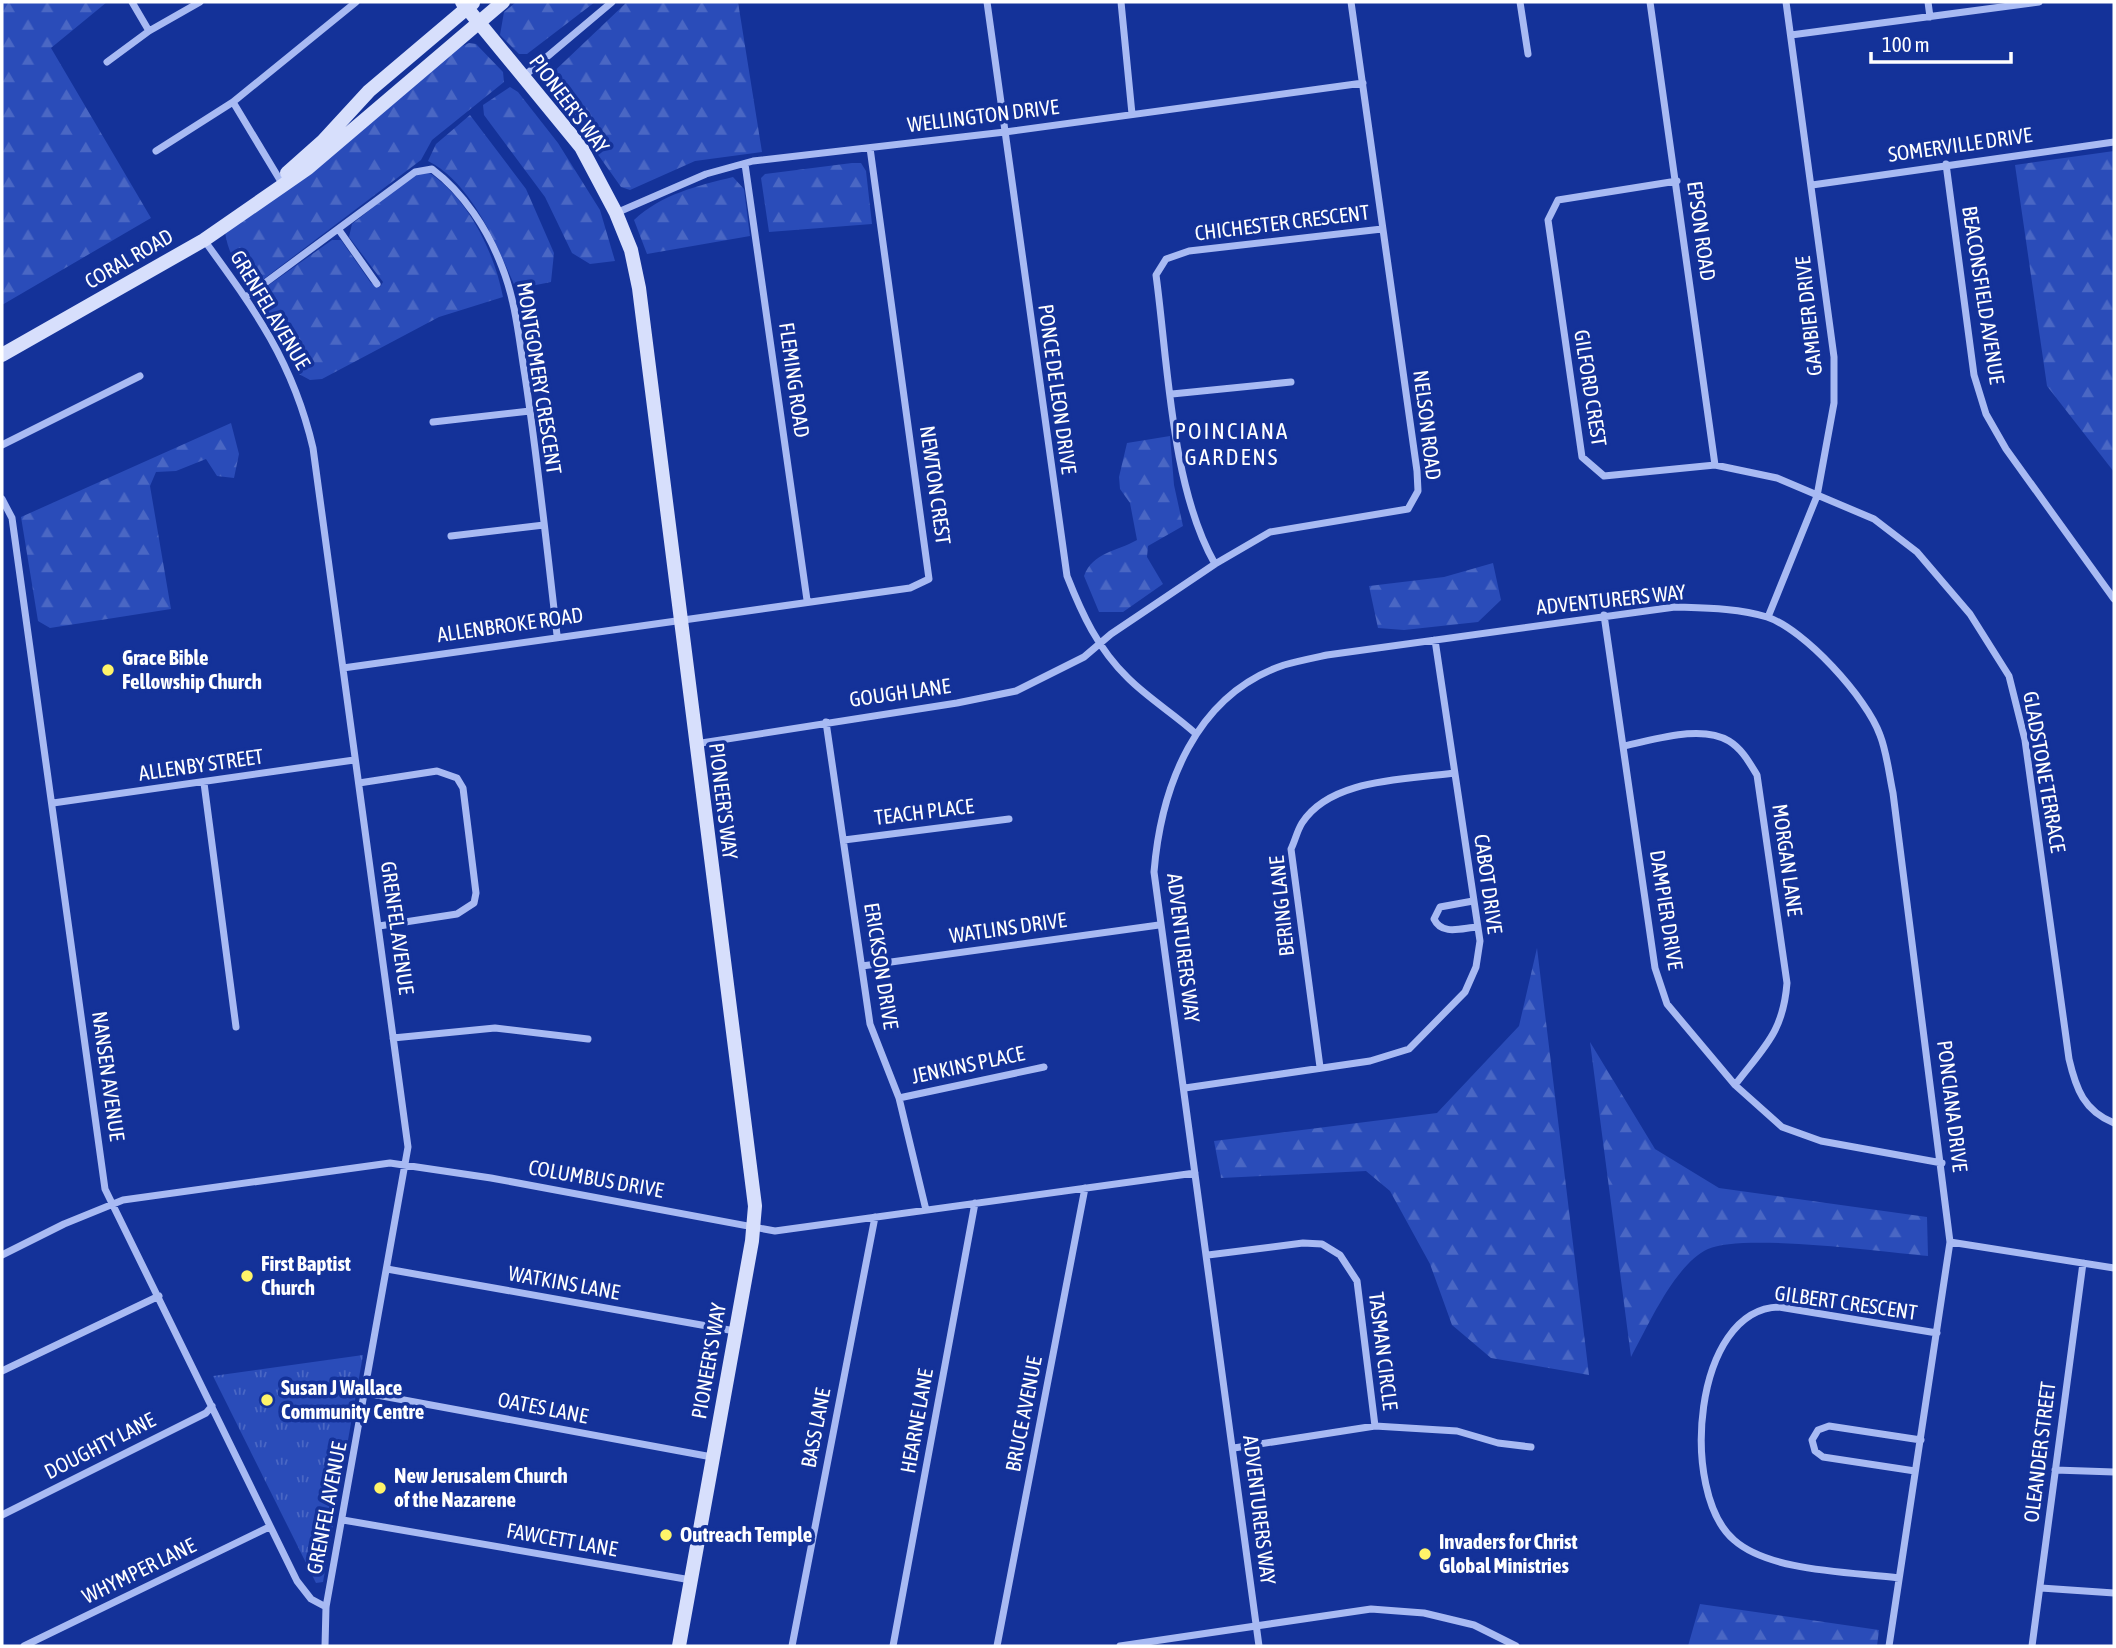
<svg xmlns="http://www.w3.org/2000/svg" width="2116" height="1648" font-family="'Asap Condensed',sans-serif">
	<style>
		.forest { fill: url(#forest-firs) }
		.park { fill: url(#park-tufts) }
		.lines { fill: none; stroke-linecap: round; stroke-linejoin: round }
		.street { stroke: #a8baf3; stroke-width: 7 }
		.secondary { stroke: #d7dffc; stroke-width: 14 }
		.poi-dot { fill: #fff469; stroke: #143299; stroke-width: 2.5 }
		.labels { text-anchor: middle; stroke-width: 7; stroke-linejoin: round; paint-order: stroke }
		.street-label { font-size: 21px; fill: #fff; stroke: #143299 }
		.poi-label { font-size: 21px; font-weight: bold; fill: #fff; stroke: #143299; text-anchor: start }
		.neighbourhood-label { font-size: 23px; letter-spacing: 2px; fill: #fff; stroke: #143299 }
	</style>
	<defs>
		<pattern id="forest-firs" width="22" height="20" patternUnits="userSpaceOnUse" patternTransform="scale(1.75)"><rect width="22" height="20" fill="#2a4cb9"/><path d="M5 1l3.5 6h-7zM16 11l3.5 6h-7z" fill="#4a67c4"/></pattern>
		<pattern id="park-tufts" width="24" height="20" patternUnits="userSpaceOnUse" patternTransform="scale(1.75)"><rect width="24" height="20" fill="#2a4cb9"/><path d="M3 7l-1-3M5 7V3M7 7l1-3M15 17l-1-3M17 17v-4M19 17l1-3" fill="none" stroke="#4a67c4"/></pattern>
	</defs>
	<rect width="100%" height="100%" fill="#143299"/>
	<path class="forest" d="M2,2h105l-56,46 100,170 -149,87z
		M516,2h79l-68,52h-8l-19,-19 4,-23z
		M627,2h111l24,150 -67,9 -65,29 -9,-3 -76,-107z
		M469,43l7,1 27,28 1,10 -72,58 -11,20 -160,121 -8,1c-16,-14 -25,-29 -28,-50l229,-182z
		M510,87l8,5 40,51 42,67 15,51 -25,3 -18,-11 -27,-56 -61,-82 -1,-10z
		M470,115l56,74 28,64 -3,29 -35,7c-19,-43 -43,-105 -88,-128l8,-17z
		M2114,151v321l-67,-86 -32,-221z
		M852,163h9l5,8 6,53 -103,8 -8,-54 4,-4z
		M428,172c40,26 66,79 75,125l-64,20 -117,62 -12,1 -13,-7 -34,-69 3,-17 66,-47h9l30,43 9,4 3,-5 -34,-45 3,-13 63,-50z
		M733,177l11,12 6,47 -103,18 -13,-34c28,-26 63,-34 99,-43z
		M231,423l8,31 -5,24 -17,-2 -11,-17 -30,12 -20,1 -6,14 21,123 -121,19 -12,-7 -17,-104z
		M1170,436l4,49 9,41 -35,20 -1,11 16,27 -40,28h-24l-15,-36c9,-24 32,-24 53,-36l-7,-37 -10,-14 -1,-12 8,-34z
		M1493,563l8,37 -23,22 -74,8 -26,-2 -9,-42 75,-9z
		M1537,948l52,427 -98,-17 -39,-33 -22,-61 -40,-73 -24,-20 -145,7 -7,-37 223,-28 82,-87z
		M1590,1042l65,107 64,39 208,29 1,39c-44,-4 -186,-23 -220,-7 -33,15 -60,77 -77,108z
		M1700,1604l179,26 -2,16h-189z"/>
	<path class="park" d="M363,1355l-40,227 -7,1 -103,-207z"/>
	<g class="lines">
		<path class="street" d="M132,2l17,29
			M987,2l80,574c15,38 31,73 61,102 20,20 46,36 67,55
			M1121,2l11,112
			M1520,2l8,52
			M1650,2l65,463
			M1928,2l2,15
			M1791,35l248,-33
			M107,62l42,-31 51,-29
			M523,77l89,-75
			M233,102l50,83
			M156,151l77,-49 123,-100
			M745,164l62,436
			M1946,164l28,211 12,39 20,35 108,150
			M1677,181l-119,19 -10,20 34,237 22,19 111,-11 62,13 97,41 43,33 53,62 39,62 16,64 44,319c7,30 15,52 45,64
			M1812,185l302,-43
			M616,213l90,-39 47,-13 252,-29 358,-49
			M339,230l38,54
			M204,240c51,70 89,122 109,208l95,699 -82,460 -1,39
			M246,297l169,-125 17,-3c32,24 56,61 70,98 14,35 17,73 23,109 13,86 22,173 32,259
			M1172,394l119,-12
			M433,422l97,-11
			M2,445l138,-69
			M2,499l10,19 93,671 192,392 14,18 15,8
			M451,536l93,-11
			M1215,564c-44,-77 -47,-201 -59,-289l10,-16 23,-8 193,-22
			M1604,615l51,353 12,36 68,81 47,42 39,14 121,22
			M1768,617l49,-121 17,-93v-46l-48,-355
			M343,668l567,-80 19,-9 -59,-431
			M826,722l44,302 29,74 27,112
			M695,744l262,-41 59,-12 68,-34 27,-23 104,-70 55,-32 138,-23 10,-18 -1,-20 -66,-469
			M1624,746c30,-6 77,-22 105,-5 13,8 20,21 28,34l30,208c-4,50 -23,64 -52,102
			M204,783l32,244
			M359,783l78,-12 20,7 6,10 13,105 -2,10 -17,11 -78,12
			M53,803l301,-43
			M844,840l165,-21
			M1473,901l-33,6 -6,12c8,17 28,9 43,8
			M862,966l297,-41
			M393,1038l102,-10 93,11
			M1320,1067l-29,-218c4,-8 6,-18 11,-26 29,-45 104,-43 152,-50
			M1185,1088l185,-27 39,-12 56,-57 11,-25 4,-26 -45,-301
			M899,1098l145,-31
			M1950,1242l164,26
			M2,1255l62,-31 59,-24 267,-37 101,15 284,53 420,-58
			M1208,1255l95,-12 19,1 18,11 17,26 18,145
			M387,1269l348,62
			M2,1371l157,-75
			M366,1393l346,64
			M1234,1448l141,-22 82,5 41,12 33,4
			M2055,1470l59,2
			M1915,1471l-92,-14 -8,-6 -3,-11 6,-10 11,-4 92,14
			M2,1515l204,-102 6,-7
			M343,1520l348,60
			M1899,1578c-47,-6 -129,-6 -165,-38 -55,-47 -41,-231 45,-233l158,26
			M2041,1588l73,5
			M24,1646l245,-119
			M792,1646l83,-429
			M893,1646l82,-443
			M997,1646l88,-458
			M1120,1646l251,-37 53,4 50,12 42,21
			M1259,1646l-105,-774c7,-85 41,-177 130,-207 14,-4 29,-7 43,-10l348,-48c30,1 63,1 92,10 37,12 100,81 113,118 7,18 9,39 13,58l57,449 -61,404
			M2032,1646l51,-383"/>
		<path class="secondary" d="M462,2l119,145 35,66 15,37 8,38 116,918 -3,35 -73,405
			M287,173l36,-32 46,-50 104,-88
			M2,355l202,-115 104,-72 195,-166"/>
	</g>
	<g class="poi-dot">
		<circle cx="108" cy="670" r="7"/>
		<circle cx="247" cy="1276" r="7"/>
		<circle cx="267" cy="1400" r="7"/>
		<circle cx="380" cy="1488" r="7"/>
		<circle cx="666" cy="1535" r="7"/>
		<circle cx="1425" cy="1554" r="7"/>
	</g>
	<g class="labels">
		<g class="street-label">
			<text transform="translate(569 104) rotate(53)" y="7">PIONEER'S WAY</text>
			<text transform="translate(983 116) rotate(-7)" y="7">WELLINGTON DRIVE</text>
			<text transform="translate(1960 145) rotate(-8)" y="7">SOMERVILLE DRIVE</text>
			<text transform="translate(1282 223) rotate(-7)" y="7">CHICHESTER CRESCENT</text>
			<text transform="translate(1701 231) rotate(82)" y="7">EPSON ROAD</text>
			<text transform="translate(129 259) rotate(-30)" y="7">CORAL ROAD</text>
			<text transform="translate(1983 295) rotate(81)" y="7">BEACONSFIELD AVENUE</text>
			<text transform="translate(270 310) rotate(59)" y="7">GRENFEL AVENUE</text>
			<text transform="translate(1809 316) rotate(-96)" y="7">GAMBIER DRIVE</text>
			<text transform="translate(539 378) rotate(81)" y="7">MONTGOMERY CRESCENT</text>
			<text transform="translate(794 380) rotate(82)" y="7">FLEMING ROAD</text>
			<text transform="translate(1590 388) rotate(81)" y="7">GILFORD CREST</text>
			<text transform="translate(1057 389) rotate(82)" y="7">PONCE DE LEON DRIVE</text>
			<text transform="translate(1427 425) rotate(83)" y="7">NELSON ROAD</text>
			<text transform="translate(935 485) rotate(82)" y="7">NEWTON CREST</text>
			<text transform="translate(1611 600) rotate(-6)" y="7">ADVENTURERS WAY</text>
			<text transform="translate(510 625) rotate(-8)" y="7">ALLENBROKE ROAD</text>
			<text transform="translate(900 693) rotate(-8)" y="7">GOUGH LANE</text>
			<text transform="translate(201 765) rotate(-8)" y="7">ALLENBY STREET</text>
			<text transform="translate(2044 772) rotate(80)" y="7">GLADSTONE TERRACE</text>
			<text transform="translate(723 801) rotate(83)" y="7">PIONEER'S WAY</text>
			<text transform="translate(924 812) rotate(-7)" y="7">TEACH PLACE</text>
			<text transform="translate(1787 860) rotate(82)" y="7">MORGAN LANE</text>
			<text transform="translate(1488 884) rotate(82)" y="7">CABOT DRIVE</text>
			<text transform="translate(1282 906) rotate(-96)" y="7">BERING LANE</text>
			<text transform="translate(1666 910) rotate(81)" y="7">DAMPIER DRIVE</text>
			<text transform="translate(397 928) rotate(82)" y="7">GRENFEL AVENUE</text>
			<text transform="translate(1008 928) rotate(-8)" y="7">WATLINS DRIVE</text>
			<text transform="translate(1183 948) rotate(83)" y="7">ADVENTURERS WAY</text>
			<text transform="translate(881 966) rotate(81)" y="7">ERICKSON DRIVE</text>
			<text transform="translate(968 1065) rotate(-12)" y="7">JENKINS PLACE</text>
			<text transform="translate(108 1076) rotate(82)" y="7">NANSEN AVENUE</text>
			<text transform="translate(1952 1106) rotate(83)" y="7">PONCIANA DRIVE</text>
			<text transform="translate(596 1179) rotate(10)" y="7">COLUMBUS DRIVE</text>
			<text transform="translate(564 1283) rotate(10)" y="7">WATKINS LANE</text>
			<text transform="translate(1846 1303) rotate(8)" y="7">GILBERT CRESCENT</text>
			<text transform="translate(1383 1351) rotate(83)" y="7">TASMAN CIRCLE</text>
			<text transform="translate(709 1361) rotate(-80)" y="7">PIONEER'S WAY</text>
			<text transform="translate(543 1408) rotate(11)" y="7">OATES LANE</text>
			<text transform="translate(1024 1414) rotate(-79)" y="7">BRUCE AVENUE</text>
			<text transform="translate(917 1421) rotate(-80)" y="7">HEARNE LANE</text>
			<text transform="translate(816 1428) rotate(-79)" y="7">BASS LANE</text>
			<text transform="translate(100 1446) rotate(-27)" y="7">DOUGHTY LANE</text>
			<text transform="translate(2040 1452) rotate(-83)" y="7">OLEANDER STREET</text>
			<text transform="translate(327 1508) rotate(-79)" y="7">GRENFEL AVENUE</text>
			<text transform="translate(1259 1510) rotate(83)" y="7">ADVENTURERS WAY</text>
			<text transform="translate(562 1540) rotate(10)" y="7">FAWCETT LANE</text>
			<text transform="translate(139 1571) rotate(-26)" y="7">WHYMPER LANE</text>
		</g>
		<g class="poi-label">
			<text x="122" y="665">Grace Bible<tspan x="122" dy="24">Fellowship Church</tspan></text>
			<text x="261" y="1271">First Baptist<tspan x="261" dy="24">Church</tspan></text>
			<text x="281" y="1395">Susan J Wallace<tspan x="281" dy="24">Community Centre</tspan></text>
			<text x="394" y="1483">New Jerusalem Church<tspan x="394" dy="24">of the Nazarene</tspan></text>
			<text x="680" y="1542">Outreach Temple</text>
			<text x="1439" y="1549">Invaders for Christ<tspan x="1439" dy="24">Global Ministries</tspan></text>
		</g>
		<g class="neighbourhood-label">
			<text x="1232" y="439">POINCIANA<tspan x="1232" dy="26">GARDENS</tspan></text>
		</g>
	</g>
	<rect width="2116" height="1648" fill="none" stroke="#ffffff" stroke-width="7"/>
	<path d="M1871 52v10h140v-10" fill="none" stroke="#ffffff" stroke-width="3.5"/>
	<text x="1882" y="52" font-size="21" fill="#ffffff" stroke="#143299" stroke-width="5" paint-order="stroke">100 m</text>
</svg>
